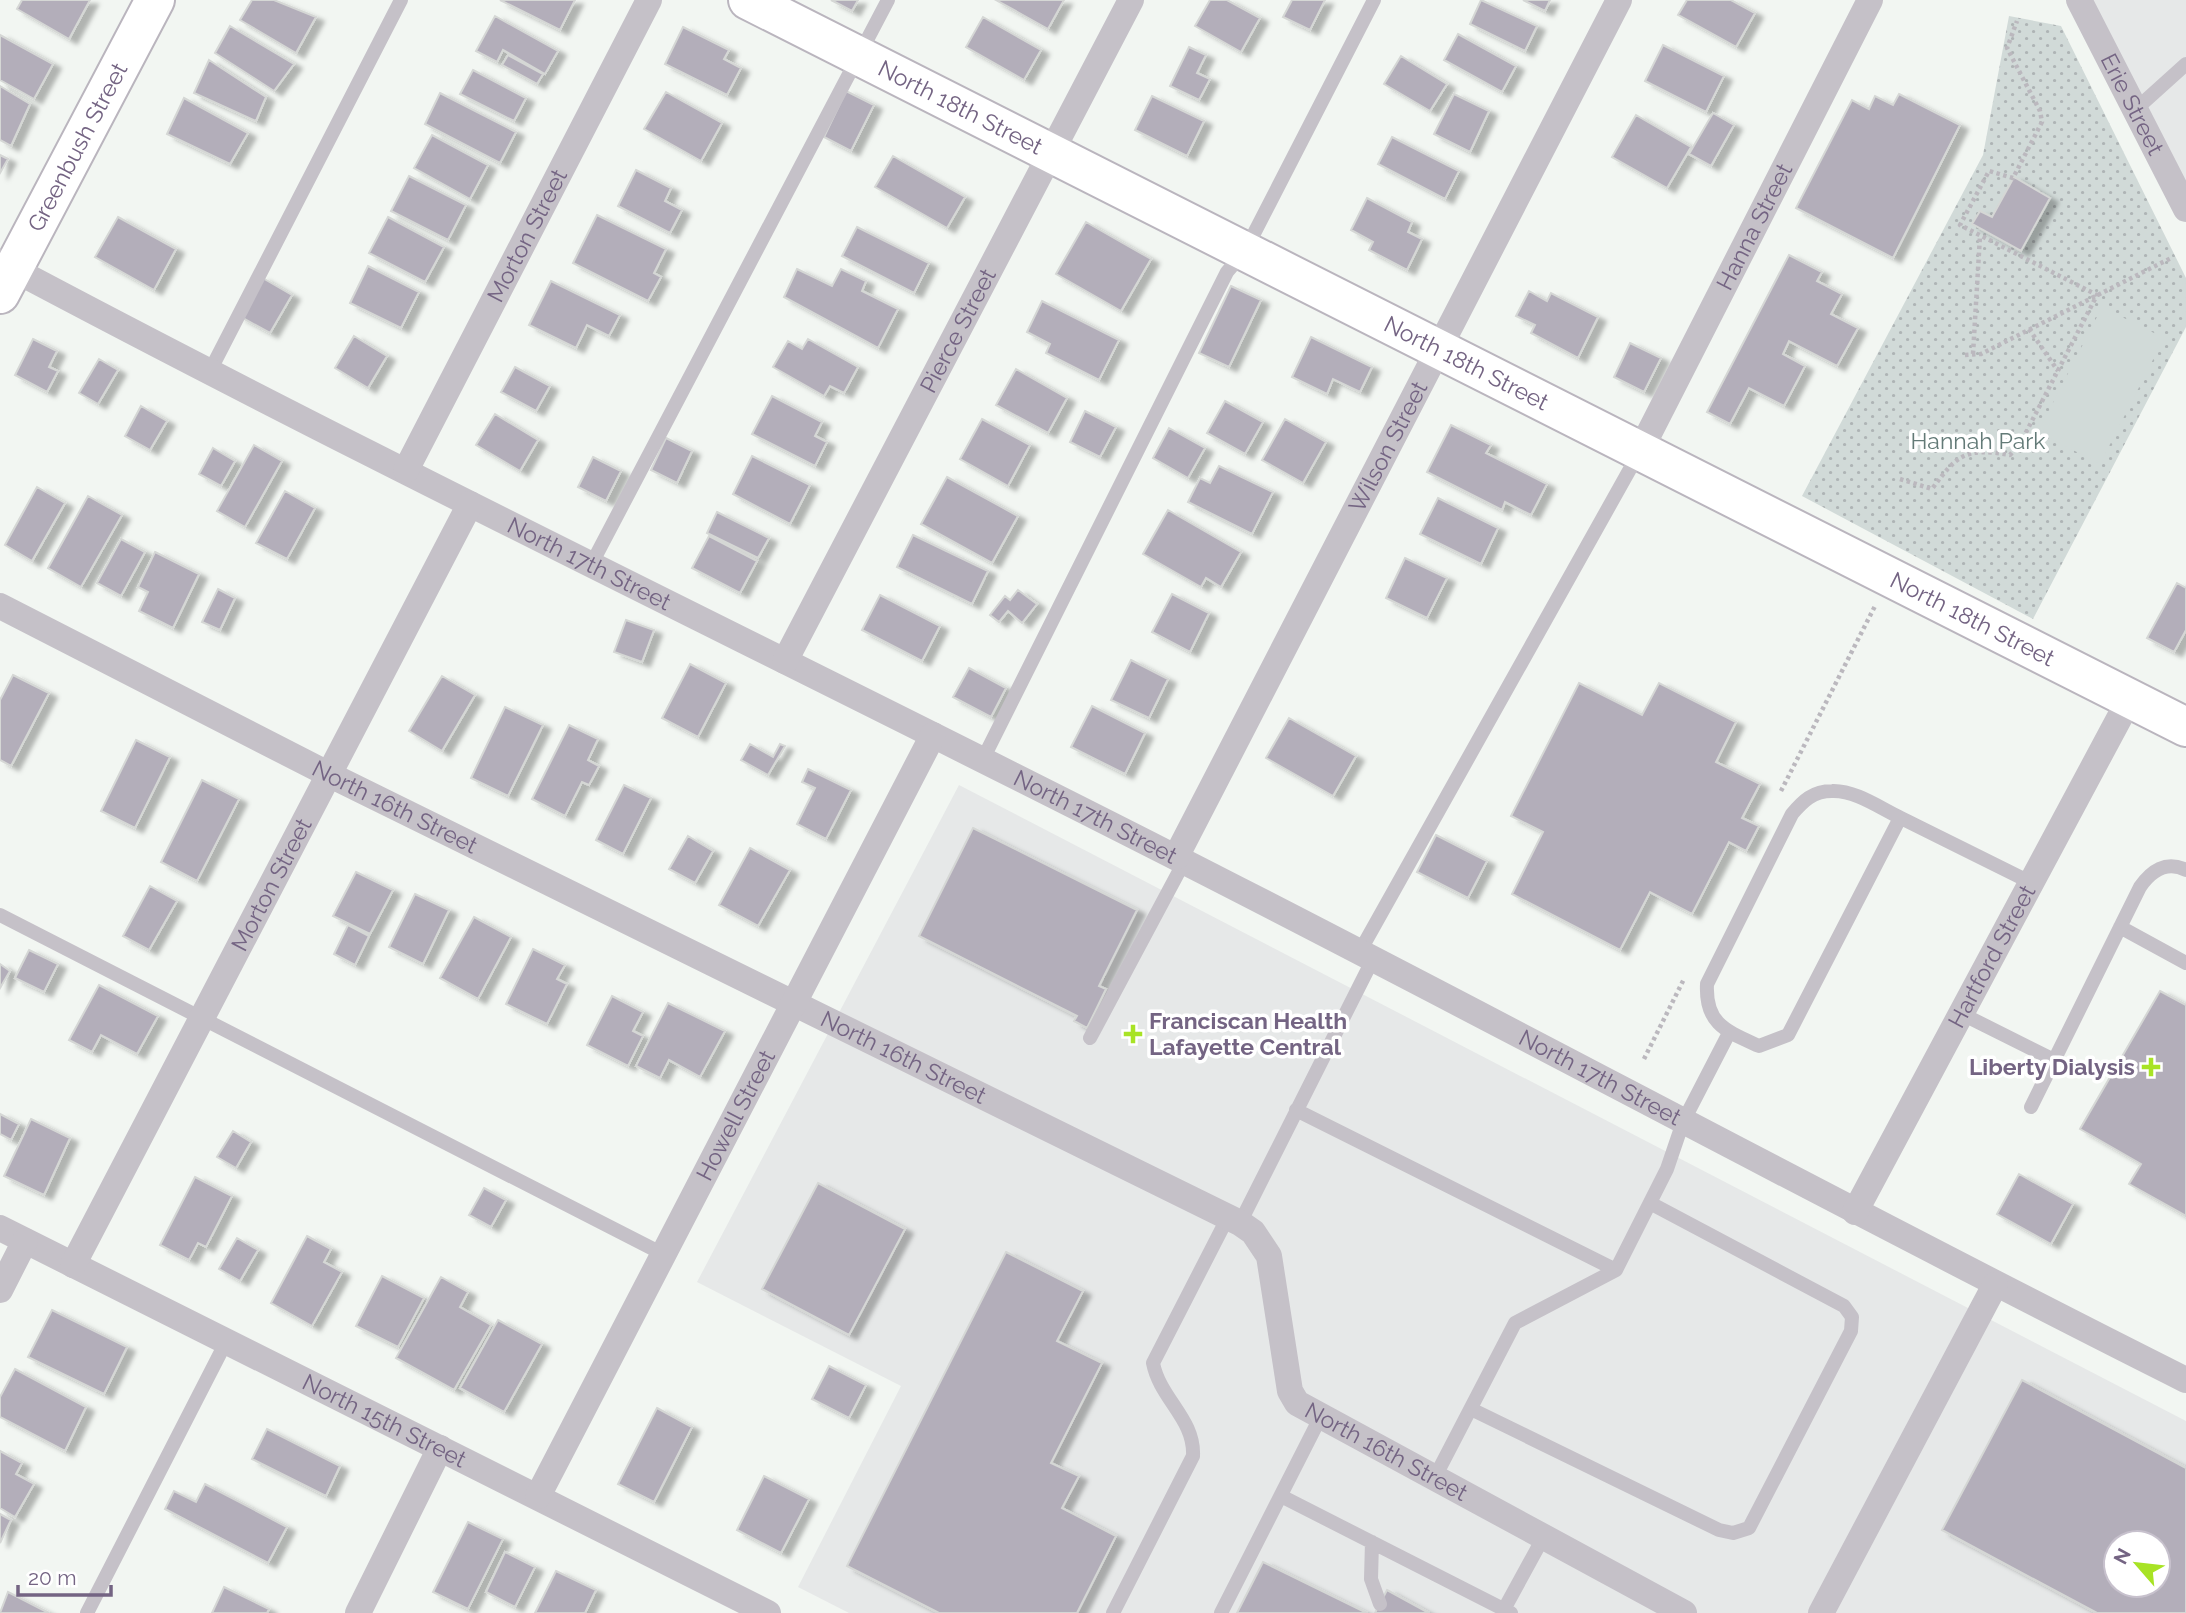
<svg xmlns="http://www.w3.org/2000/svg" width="2186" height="1613" font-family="Raleway,sans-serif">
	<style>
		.built { fill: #e6e8e8; fill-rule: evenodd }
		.grass { fill: url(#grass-dots) }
		.garden { fill: #d1dad8 }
		.building { fill: #b3aeba; stroke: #d5d7d5; stroke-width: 2; fill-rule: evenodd; filter: url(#shadow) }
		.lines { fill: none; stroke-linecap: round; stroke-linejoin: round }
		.secondary-casing { stroke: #bab5be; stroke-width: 42 }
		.path { stroke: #bbb8be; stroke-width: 4.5; stroke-dasharray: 3.5 3.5; stroke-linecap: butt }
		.service { stroke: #c5c1c8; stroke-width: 14 }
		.minor { stroke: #c5c1c8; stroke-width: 26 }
		.secondary { stroke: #fff; stroke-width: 38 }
		.poi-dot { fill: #a8e325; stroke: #fff; stroke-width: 2.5 }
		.labels { text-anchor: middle; stroke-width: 7; stroke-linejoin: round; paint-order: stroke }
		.street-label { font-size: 23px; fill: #746483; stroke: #fff }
		.park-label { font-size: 23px; fill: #637a77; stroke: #fff }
		.poi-label { font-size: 23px; font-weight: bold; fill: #746483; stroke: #fff; text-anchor: start }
	</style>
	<defs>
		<pattern id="grass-dots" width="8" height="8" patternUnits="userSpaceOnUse" patternTransform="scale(1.75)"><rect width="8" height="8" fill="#d1dad8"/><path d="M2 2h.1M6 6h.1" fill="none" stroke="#aeb4b5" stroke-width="1.8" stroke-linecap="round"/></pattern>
		<filter id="shadow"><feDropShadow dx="8" dy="4.5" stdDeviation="2" flood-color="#0004"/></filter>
	</defs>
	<rect width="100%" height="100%" fill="#f2f6f2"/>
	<path class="built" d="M2079,0h107v209z
		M959,785l1227,636v192h-1337l-51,-26 103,-201 -204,-104zM2116,1543h42v42h-42z"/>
	<path class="grass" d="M2009,16l52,10 125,252v49l-153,292 -231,-123 181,-341z"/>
	<path class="garden" d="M2102,307l62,31 -64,126 -62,-32z"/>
	<path class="building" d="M22,0h68l-21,39 -52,-30z
		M252,0h22l42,17 -20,36 -56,-33z
		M500,0h75l-15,30z
		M831,0h27l-6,11z
		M996,0h68l-16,29z
		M1210,0h17l33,18 -19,34 -46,-26z
		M1292,0h33l-15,30 -27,-13z
		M1481,0l56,26 -12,25 -55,-27z
		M1523,0h27l-5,11z
		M1687,0h44l24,13 -19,34 -58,-32z
		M495,16l63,35 -13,23 -42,-24 -6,12 -21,-11z
		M983,17l58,33 -17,30 -58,-33z
		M230,26l64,38 -20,27 -59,-38z
		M683,27l46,23 -5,9 17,9 -14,27 -62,-31z
		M1458,34l58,32 -14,26 -58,-32z
		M0,35l53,29 -19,35 -34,-19z
		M1663,45l61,31 -18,36 -61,-31z
		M1189,47l17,8 -9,18 13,6 -11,21 -29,-14z
		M508,55l35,19 -6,10 -35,-19z
		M1401,56l46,28 -17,27 -46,-27z
		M209,60l57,37 -10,24 -62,-28z
		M473,70l53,28 -12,23 -54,-27z
		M0,86l30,18 -19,42 -11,-6z
		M846,91l28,14 -23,46 -27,-14z
		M666,92l56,31 -21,38 -57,-32z
		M440,93l76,39 -16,31 -75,-39z
		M1454,94l35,17 -19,41 -36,-18z
		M1899,94l61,31 -67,133 -97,-50 56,-108 17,9 6,-13 18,9z
		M1152,96l52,25 -17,35 -52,-26z
		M184,98l64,35 -18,31 -63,-30z
		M1713,113l21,12 -23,41 -22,-12z
		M1636,115l55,32 -24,41 -55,-31z
		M432,135l56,30 -18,34 -56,-31z
		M1392,137l67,34 -14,28 -67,-35z
		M0,155l8,4 -8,14z
		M893,156l72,41 -18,31 -72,-41z
		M636,170l35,18 -6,13 17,9 -12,23 -52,-27z
		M409,176l57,29 -18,35 -57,-29z
		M2014,177l36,21 -29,53 -49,-27 8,-13 12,6z
		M1367,198l45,24 -4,10 14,7 -15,31 -38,-20 4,-8 -22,-12z
		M597,215l69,34 -12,24 7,4 -13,24 -75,-38z
		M118,217l58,32 -22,41 -59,-33z
		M388,217l56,30 -19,35 -56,-29z
		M1086,222l65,37 -30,52 -65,-37z
		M857,227l72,36 -15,30 -72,-37z
		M1789,255l33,17 -5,9 25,13 -11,20 27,14 -21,38 -48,-25 -6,13 22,12 -21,40 -35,-18 -19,36 -23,-12z
		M368,266l51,26 -18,36 -51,-25z
		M797,269l35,17 9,-17 25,12 -4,10 36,18 -20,39 -94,-51z
		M261,277l31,18 -22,38 -31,-17z
		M551,281l69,34 -11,21 -22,-11 -11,23 -47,-23z
		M1231,286l30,14 -32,67 -30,-14z
		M1529,291l18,10 4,-8 47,24 -20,41 -47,-25 4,-8 -19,-9z
		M1042,301l77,39 -20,40 -53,-27 4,-9 -23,-12z
		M354,336l33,20 -19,32 -33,-20z
		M1311,337l61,30 -12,25 -27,-13 -6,15 -35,-17z
		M33,339l24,12 -8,16 9,4 -11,21 -32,-17z
		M808,339l50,28 -14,26 -14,-7 -6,10 -51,-29 15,-26 14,8z
		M1630,343l31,15 -17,34 -30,-15z
		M99,359l19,11 -20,34 -19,-11z
		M515,367l35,19 -14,25 -35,-19z
		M1016,369l51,29 -19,35 -52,-28z
		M772,396l50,26 -7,14 12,6 -12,24 -63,-32z
		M1225,401l38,21 -18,32 -38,-21z
		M141,406l26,15 -17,29 -25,-14z
		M1085,411l31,16 -16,30 -30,-15z
		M495,414l43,26 -18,31 -44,-26z
		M982,419l48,26 -22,41 -48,-27z
		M1285,419l41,23 -23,41 -41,-23z
		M1451,425l40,20 -5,8 61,31 -16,31 -26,-13 -3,8 -75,-38z
		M1169,428l36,20 -17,30 -35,-20z
		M666,438l26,13 -15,32 -26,-13z
		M254,445l28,16 -37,66 -28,-16z
		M213,448l22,13 -14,25 -22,-12z
		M752,456l58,29 -20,39 -57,-30z
		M593,457l28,14 -15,30 -28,-14z
		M1219,466l54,26 -21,42 -64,-32 12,-24 10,5z
		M947,477l71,39 -26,47 -71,-39z
		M37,487l28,16 -33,58 -27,-16z
		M285,491l30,17 -28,51 -31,-16z
		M88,496l34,19 -41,72 -33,-19z
		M1438,498l60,30 -17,36 -61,-30z
		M1168,510l73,42 -20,35 -15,-9 -5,9 -58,-33z
		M717,512l52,26 -11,20 -51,-25z
		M913,535l75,36 -16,33 -75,-37z
		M709,536l48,25 -17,32 -48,-25z
		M121,539l24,13 -24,44 -24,-13z
		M155,552l44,22 -26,54 -34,-17 9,-19 -10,-5z
		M1405,558l42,20 -20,40 -41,-20z
		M2177,583l9,5v42l-12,22 -27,-14z
		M218,589l17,9 -15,32 -18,-8z
		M1018,590l19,14 -15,19 -14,-12 -9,11 -9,-7 15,-19 5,4z
		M1172,594l37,19 -19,39 -38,-20z
		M880,595l60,31 -18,35 -60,-31z
		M626,620l28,10 -12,32 -28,-10z
		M1131,660l37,19 -19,39 -38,-18z
		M690,664l36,19 -28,54 -36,-19z
		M969,668l37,20 -15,29 -38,-20z
		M13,675l36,18 -38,73 -11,-6v-60z
		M442,676l33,19 -33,56 -33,-20z
		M1579,683l63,32 17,-32 77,39 -20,40 44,22 -18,34 17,8 -13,25 -17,-9 -37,72 -42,-22 -30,58 -108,-56 31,-62 -32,-16z
		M1092,706l53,27 -20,41 -54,-27z
		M505,707l38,18 -35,71 -37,-18z
		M1289,718l67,38 -23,40 -67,-38z
		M569,725l29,14 -10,21 11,6 -10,19 -7,-3 -17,34 -33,-17z
		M136,740l34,17 -35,71 -34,-17z
		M750,744l23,13 7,-13 5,2 -17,29 -27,-15z
		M808,769l43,21 -25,49 -29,-15 18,-36 -13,-6z
		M202,780l37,19 -42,82 -36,-19z
		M624,785l27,13 -28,56 -27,-14z
		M973,828l164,82 -38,76 7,3 -19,39 -13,-7 3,-5 -158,-80z
		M1436,835l51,26 -19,37 -51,-26z
		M688,836l25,15 -18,32 -26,-14z
		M750,848l40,22 -32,56 -39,-21z
		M356,872l37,18 -23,44 -37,-18z
		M150,886l27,15 -28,49 -26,-14z
		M415,894l34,16 -26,54 -34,-17z
		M474,917l37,20 -33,62 -38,-21z
		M348,925l21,11 -14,29 -21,-11z
		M533,949l32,16 -8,14 10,5 -20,40 -41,-20z
		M29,950l29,14 -14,28 -29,-14z
		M0,964l10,7 -10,17z
		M99,985l59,31 -21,38 -36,-19 -9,17 -23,-12z
		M2160,991l26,14v211l-57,-32 12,-20 -61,-35z
		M612,996l31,16 -10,19 10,5 -15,30 -41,-21z
		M668,1003l57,28 -25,46 -31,-17 -9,18 -24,-12z
		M0,1114l19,10 -8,16 -11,-6z
		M31,1119l39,19 -26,57 -40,-19z
		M233,1131l18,11 -15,26 -19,-11z
		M2019,1174l54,30 -22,40 -54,-30z
		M195,1177l37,19 -26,51 -8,-4 -9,17 -29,-15z
		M818,1183l87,46 -56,106 -87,-46z
		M484,1188l22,12 -15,27 -22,-12z
		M307,1236l24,13 -7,13 18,10 -30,54 -41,-23z
		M237,1238l21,12 -18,31 -21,-12z
		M1006,1252l77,39 -26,50 45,22 -51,100 28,13 -17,32 54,28 -39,77h-138l-92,-47z
		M382,1276l42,22 -26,49 -42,-21z
		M441,1277l27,15 -8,15 31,18 -37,65 -58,-32z
		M52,1310l75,37 -23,47 -76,-37z
		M498,1320l44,24 -38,68 -44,-24z
		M829,1366l37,19 -17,33 -37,-19z
		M15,1369l71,38 -21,44 -65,-34v-20z
		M2022,1380l164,88v145h-89l-155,-83zM2116,1543h42v42h-42z
		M657,1408l35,19 -38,75 -36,-18z
		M267,1429l73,37 -14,30 -74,-37z
		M0,1451l22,12 -6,11 18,10 -19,33 -15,-9z
		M764,1476l45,23 -28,54 -44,-23z
		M205,1484l82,43 -19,36 -103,-54 9,-18 22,11z
		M0,1514l11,6 -11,23z
		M468,1522l35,17 -35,70 -35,-17z
		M505,1552l30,15 -20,40 -29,-15z
		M1263,1562l104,51h-130z
		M556,1571l40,19 -11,23h-50z
		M224,1587l45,22 -2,4h-55z
		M1387,1590l42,23h-54z
		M8,1592l41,21h-49z"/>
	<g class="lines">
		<g class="secondary-casing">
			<g id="secondary">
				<path id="s12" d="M748,0l1438,727"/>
				<path id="s13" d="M0,294l155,-294"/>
			</g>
		</g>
		<path class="path" d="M2029,329l29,42
			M1973,354l7,-118
			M1965,355l16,-1 190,-96
			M1900,479l32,10c25,-34 33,-42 78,-34l11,-13 76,-147 -137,-70 29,-54 24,7 29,-56 -2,-11 -33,-63 10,-27
			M1781,791l94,-185
			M1644,1059l40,-80"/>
		<path class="service" d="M2135,110l51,-46
			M210,371l191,-371
			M591,565l297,-565
			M983,759l244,-487 18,-21 129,-251
			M1900,818l-112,217 -29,11c-33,-15 -54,-22 -52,-62l85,-170c11,-13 21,-23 40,-23 23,-1 48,17 69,27 44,22 87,43 131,65
			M0,915l663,339
			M2120,927l66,36
			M1359,953l280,-500
			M1962,1014l92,46
			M1090,1038l94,-176
			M2031,1107l109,-220c11,-16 26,-27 46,-17
			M1296,1110l320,160
			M1240,1223l132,-262
			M1471,1409l248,121 14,3 16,-5 102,-197 1,-14 -8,-11 -194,-103
			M1434,1479l81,-156 101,-53 51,-101 16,-47 46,-89
			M1281,1496l230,117
			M1372,1542l-1,37 9,25
			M87,1613l139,-271
			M1113,1613l80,-157c2,-37 -33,-57 -40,-93l75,-146
			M1221,1613l99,-195
			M1502,1613l41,-75"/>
		<g class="minor">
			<path id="s1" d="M2079,0l107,209"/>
			<path id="s2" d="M0,262c385,205 778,393 1167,591 341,173 677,356 1019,527"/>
			<path id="s3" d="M1639,453l231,-453"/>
			<path id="s4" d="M406,470l243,-470"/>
			<path id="s5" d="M0,606l330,169 910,448 13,9 16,24 21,135 7,12 387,210"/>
			<path id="s6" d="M785,661l346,-661"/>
			<path id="s7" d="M1176,857l443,-857"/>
			<path id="s8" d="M1855,1212l274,-512"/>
			<path id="s9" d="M0,1228l768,385"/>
			<path id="s10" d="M73,1265l397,-761"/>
			<path d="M0,1290l25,-49"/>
			<path id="s11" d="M538,1496l395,-761"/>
			<path d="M358,1613l82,-165"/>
			<path d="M1821,1613l174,-328"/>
		</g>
		<use href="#secondary" class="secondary"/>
	</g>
	<g class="poi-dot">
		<path d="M1129.5 1023.5h7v7h7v7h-7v7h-7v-7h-7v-7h7z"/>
		<path d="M2147.5 1056.5h7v7h7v7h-7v7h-7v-7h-7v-7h7z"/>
	</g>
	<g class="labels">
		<g class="street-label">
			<text dy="8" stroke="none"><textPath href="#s1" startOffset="117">Erie Street</textPath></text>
			<text dy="8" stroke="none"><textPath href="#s12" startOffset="238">North 18th Street</textPath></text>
			<text dy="8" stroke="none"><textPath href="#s13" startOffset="166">Greenbush Street</textPath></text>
			<text dy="8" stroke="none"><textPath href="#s3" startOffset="254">Hanna Street</textPath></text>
			<text dy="8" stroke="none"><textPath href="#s4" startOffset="264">Morton Street</textPath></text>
			<text dy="8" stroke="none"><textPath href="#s6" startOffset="373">Pierce Street</textPath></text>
			<text dy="8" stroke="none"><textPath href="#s12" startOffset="805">North 18th Street</textPath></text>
			<text dy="8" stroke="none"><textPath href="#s7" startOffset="462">Wilson Street</textPath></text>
			<text dy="8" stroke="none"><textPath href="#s2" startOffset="662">North 17th Street</textPath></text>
			<text dy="8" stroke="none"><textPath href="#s12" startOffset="1372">North 18th Street</textPath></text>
			<text dy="8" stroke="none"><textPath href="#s5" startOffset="443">North 16th Street</textPath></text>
			<text dy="8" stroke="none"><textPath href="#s2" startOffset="1228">North 17th Street</textPath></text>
			<text dy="8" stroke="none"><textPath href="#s10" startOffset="429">Morton Street</textPath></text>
			<text dy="8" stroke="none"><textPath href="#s8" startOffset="290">Hartford Street</textPath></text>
			<text dy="8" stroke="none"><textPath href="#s5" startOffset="1010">North 16th Street</textPath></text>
			<text dy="8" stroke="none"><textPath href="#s2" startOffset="1796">North 17th Street</textPath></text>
			<text dy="8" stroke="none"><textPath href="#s11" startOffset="429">Howell Street</textPath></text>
			<text dy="8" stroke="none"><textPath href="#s9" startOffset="430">North 15th Street</textPath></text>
			<text dy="8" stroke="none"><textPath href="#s5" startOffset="1682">North 16th Street</textPath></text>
		</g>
		<g class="park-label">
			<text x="1978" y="449">Hannah Park</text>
		</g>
		<g class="poi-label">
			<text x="1149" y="1029">Franciscan Health<tspan x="1149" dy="26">Lafayette Central</tspan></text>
			<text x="2135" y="1075" text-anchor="end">Liberty Dialysis</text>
		</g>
	</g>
	<g transform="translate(2137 1564) rotate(298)"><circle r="33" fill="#ffffff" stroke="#c7c1cd" stroke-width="2"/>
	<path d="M0-5L12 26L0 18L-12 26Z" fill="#a8e325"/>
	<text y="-10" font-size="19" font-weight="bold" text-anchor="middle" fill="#746483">N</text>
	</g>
	<path d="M18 1585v10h93v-10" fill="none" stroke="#746483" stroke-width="3.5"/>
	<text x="28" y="1585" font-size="21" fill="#746483" stroke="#ffffff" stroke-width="5" paint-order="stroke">20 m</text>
</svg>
